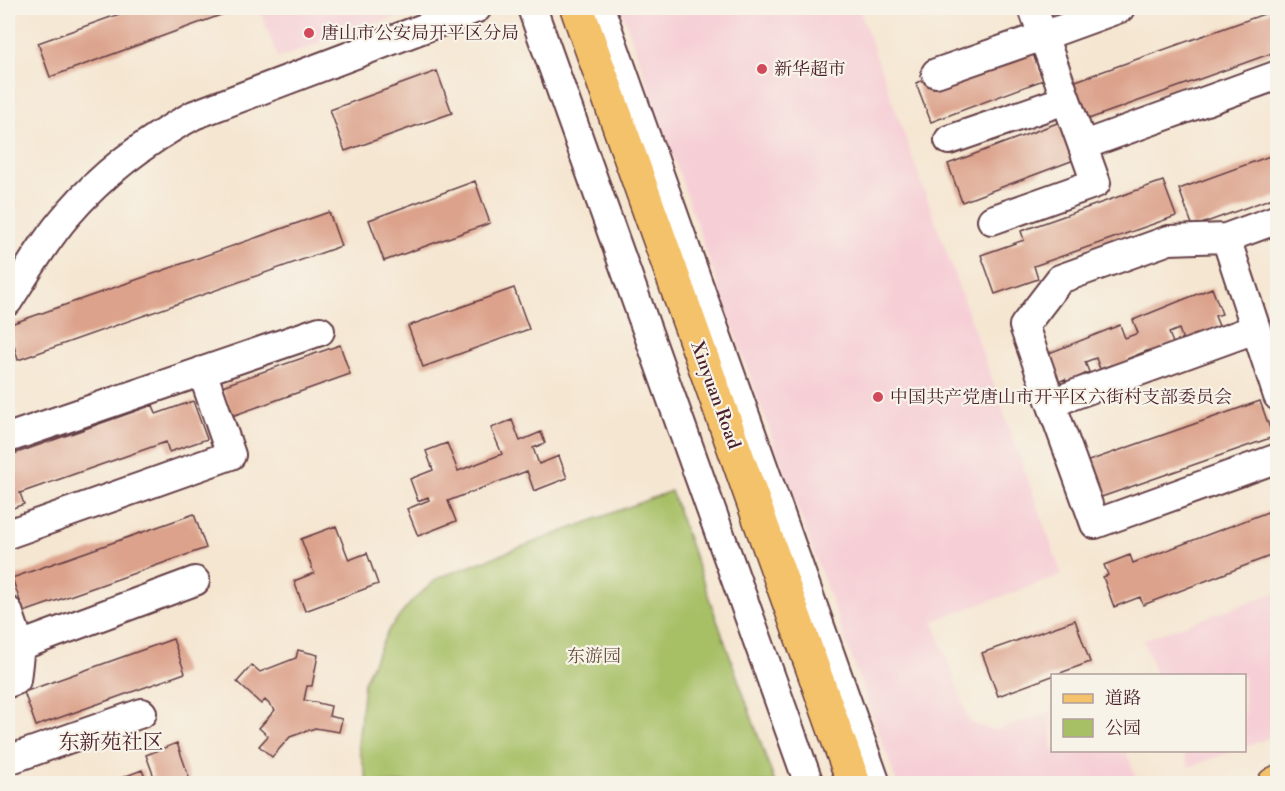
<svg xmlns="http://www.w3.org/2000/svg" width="1285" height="791" font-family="'Libre Bodoni','Noto Serif SC',serif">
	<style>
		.built { fill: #f6cfd6 }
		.green { fill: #a7c066; stroke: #787048; stroke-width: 1.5 }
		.building { fill: #dca28b }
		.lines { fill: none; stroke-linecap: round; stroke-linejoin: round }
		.minor-casing { stroke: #643d44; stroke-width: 32 }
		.major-casing { stroke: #643d44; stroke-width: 36 }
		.minor { stroke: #fff; stroke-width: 28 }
		.major { stroke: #f4c26a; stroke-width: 33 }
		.poi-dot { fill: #d1495b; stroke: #f7f3e8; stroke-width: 2 }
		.labels { text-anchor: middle; stroke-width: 4.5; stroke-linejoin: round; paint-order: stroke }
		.poi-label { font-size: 18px; fill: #4a1f2b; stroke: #f7f3e8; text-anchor: start }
		.street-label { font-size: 18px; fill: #4a1f2b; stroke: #f7f3e8 }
		.park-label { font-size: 18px; fill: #664f3d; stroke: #f7f3e8 }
		.quarter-label { font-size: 21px; fill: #4a1f2b; stroke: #f7f3e8 }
	</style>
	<rect width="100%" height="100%" fill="#f7f3e8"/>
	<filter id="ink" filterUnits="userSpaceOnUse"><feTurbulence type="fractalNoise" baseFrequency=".0167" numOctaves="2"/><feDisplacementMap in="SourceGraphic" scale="12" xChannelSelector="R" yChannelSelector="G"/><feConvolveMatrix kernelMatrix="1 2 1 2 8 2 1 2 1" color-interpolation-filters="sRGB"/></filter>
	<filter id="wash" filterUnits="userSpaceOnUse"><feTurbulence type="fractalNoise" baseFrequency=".008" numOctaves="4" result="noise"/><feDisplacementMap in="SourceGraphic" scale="24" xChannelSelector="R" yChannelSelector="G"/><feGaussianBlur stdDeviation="1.35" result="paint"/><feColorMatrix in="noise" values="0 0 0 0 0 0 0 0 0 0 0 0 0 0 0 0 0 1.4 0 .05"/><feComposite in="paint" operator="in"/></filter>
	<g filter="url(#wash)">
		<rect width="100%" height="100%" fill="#f5e6d1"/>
		<path class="built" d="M259,8h162l-143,50z
			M621,8h238l203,567 -129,46 37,101 25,9 57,-20v39l74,1 12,32h-241l-151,-418z
			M1277,592v143l-32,12 -1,-71 -88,-1 -13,-35z
			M1183,751v-1l51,1 -45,16z"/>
		<path class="green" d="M671,491l104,292h-407l-10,-38 6,-63 25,-53 23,-28 26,-23z"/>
		<g id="blocks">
			<path class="building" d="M136,8h104l-190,69 -12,-34z
				M1278,9v42l-195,70 -13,-38z
				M1028,41l15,39 -112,42 -15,-39z
				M437,71l15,42 -107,38 -15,-41z
				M1060,122l14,38 -112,42 -14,-38z
				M1278,153v43l-85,31 -14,-38z
				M475,181l15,42 -106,38 -15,-41z
				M1163,181l13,35 -142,50 4,13 -43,15 -14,-39 43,-15 -3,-9z
				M329,212l12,34 -323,114 -10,-35z
				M514,288l15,41 -106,38 -15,-41z
				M1212,288l10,26 -7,2 4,10 -10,4 1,4 -27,6 -4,-11 -10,4 4,10 -11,4 1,3 -13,5 -1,-5 -22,9 2,4 -16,6 -2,-4 -11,4 -4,-11 -11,4 4,10 -22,11 -2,-4 -9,4 -17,-26 81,-32 5,13 13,-5 -5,-13z
				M340,345l10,29 -118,42 -10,-30z
				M193,401l14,38 -38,13 -3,-10 -146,51 4,11 -16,6v-44h2l-2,-10 145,-51 3,9z
				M1260,401l13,36 -180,63 -13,-36z
				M512,420l8,21 21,-9 4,11 -12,5 6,16 20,-8 8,22 -33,13 -7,-20 -79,30 8,20 -38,15 -11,-27 22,-9 -1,-3 -10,4 -8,-22 23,-9 -7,-19 21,-8 11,28 44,-17 -11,-26z
				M1278,508v45l-135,52 -3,-8 -26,10 -11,-30 5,-2 -4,-10 26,-10 3,8z
				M194,514l12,34 -182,64 -12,-34z
				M336,526l13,34 18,-7 11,31 -73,27 -11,-30 20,-8 -13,-34z
				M1075,620l15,42 -92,34 -16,-43z
				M173,639l12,34 -149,53 -12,-34z
				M298,650l20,5 -6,31h-5l-3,14 27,6 -2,10 13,3 -3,13 -24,-4 -25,9 -18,20 -13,-11 9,-10 -9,-8 16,-18 -10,-10 -4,4 -24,-22 15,-17 8,7 36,-14z
				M177,743l13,37 -10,4h-75l37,-14 4,10 8,-3 -8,-22z"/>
		</g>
	</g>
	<g filter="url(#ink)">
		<use href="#blocks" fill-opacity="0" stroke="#643d44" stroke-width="1.5"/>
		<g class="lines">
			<g class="minor-casing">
				<path id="minor" d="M532,8l277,776
					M600,8l276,776
					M936,73l107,-37 77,-28
					M949,140l116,-40
					M1084,145l194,-70
					M992,220l104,-37 -63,-175
					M1226,238l52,158
					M8,301c19,-29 37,-61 60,-87 36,-42 78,-73 126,-99l283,-107
					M1255,329l-204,74 44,121 183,-66
					M1051,403l-27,-77 36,-47 109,-39 57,-2 52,-19
					M8,438l312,-107
					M8,534l223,-79 -29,-84
					M8,611l12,35
					M8,683l8,-3 4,-34 175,-65
					M8,760l134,-47"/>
			</g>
			<g class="major-casing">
				<path id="major" d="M577,8l277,776
					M1274,784l4,-2"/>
			</g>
			<use href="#minor" class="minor"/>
			<use href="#major" class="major"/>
		</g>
	</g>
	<g class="poi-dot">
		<circle cx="309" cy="33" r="6"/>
		<circle cx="762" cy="69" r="6"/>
		<circle cx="878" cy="397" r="6"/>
	</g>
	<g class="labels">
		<g class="poi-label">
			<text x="321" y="39">唐山市公安局开平区分局</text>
			<text x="774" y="75">新华超市</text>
			<text x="890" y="403">中国共产党唐山市开平区六街村支部委员会</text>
		</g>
		<g class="street-label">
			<text transform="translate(716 395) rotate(70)" y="6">Xinyuan Road</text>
		</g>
		<g class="park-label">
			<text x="594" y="662">东游园</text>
		</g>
		<g class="quarter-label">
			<text x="111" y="749">东新苑社区</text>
		</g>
	</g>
	<rect width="1285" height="791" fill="none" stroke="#f7f3e8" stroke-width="30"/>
	<rect x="1051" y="674" width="195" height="78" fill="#f7f3e8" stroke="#b29e9c" stroke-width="1.5"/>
	<rect x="1063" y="694" width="30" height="9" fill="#f4c26a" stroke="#b29e9c" stroke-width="1.5"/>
	<text x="1105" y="704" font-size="18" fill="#4a1f2b">道路</text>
	<rect x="1063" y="719" width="30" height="18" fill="#a7c066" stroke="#b29e9c" stroke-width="1.5"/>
	<text x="1105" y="734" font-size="18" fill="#4a1f2b">公园</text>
</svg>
